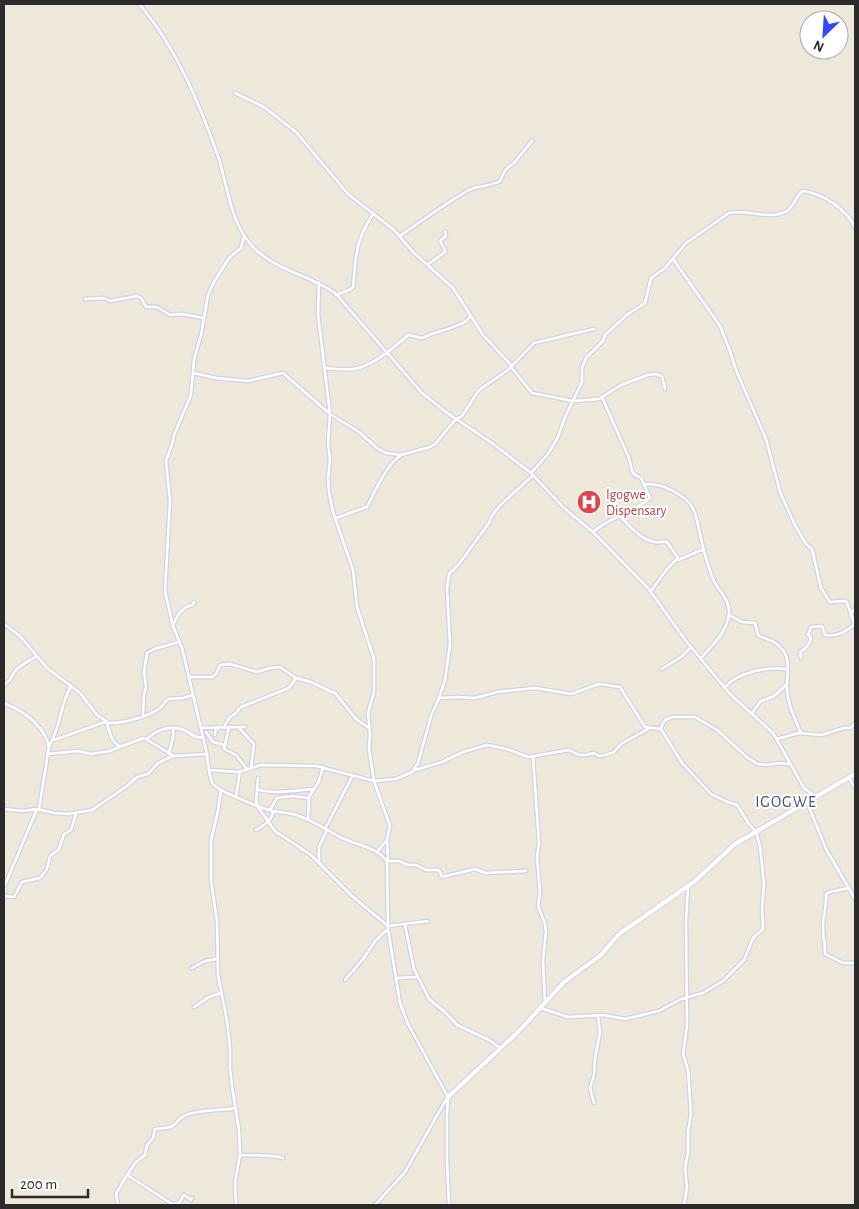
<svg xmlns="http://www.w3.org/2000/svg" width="859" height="1209" font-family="'Alegreya Sans',sans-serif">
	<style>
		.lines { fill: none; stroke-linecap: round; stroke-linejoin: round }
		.minor-casing { stroke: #d0d2e5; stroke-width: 5 }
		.secondary-casing { stroke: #d0d2e5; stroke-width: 6 }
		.minor { stroke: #fff; stroke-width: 2.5 }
		.secondary { stroke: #fff; stroke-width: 4 }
		.labels { text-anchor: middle; stroke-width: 4; stroke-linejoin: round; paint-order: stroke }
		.health-label { font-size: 14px; fill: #be3a42; stroke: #fff; text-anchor: start }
		.quarter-label { font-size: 16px; letter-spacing: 1px; fill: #464b80; stroke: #fff }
	</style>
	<rect width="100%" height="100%" fill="#eee8db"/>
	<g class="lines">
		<g class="minor-casing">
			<path id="minor" d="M139,4c38,44 61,101 80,155 9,30 12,65 34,88 23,24 58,28 83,47l86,99 25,20 45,30 39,30 33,35 29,24 55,56 38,53 44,53 43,39 31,55 12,9
				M235,93l29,14 32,25 52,62 46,36 19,22 40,36 30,47 29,31
				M244,236l-3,12 -12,10 -15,24 -6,13 -7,40 -7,24 -3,36 -17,40 -2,9 -6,17 4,40 -5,90 8,35 9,22 25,106c1,9 1,21 6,30 5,7 50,25 60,27 7,2 15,1 23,4 17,5 32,16 48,24 14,6 35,9 43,23l1,67 12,74 8,21 40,73 -1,17v48l2,43
				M400,236c22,-16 44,-31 67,-45 10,-6 23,-4 33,-10l6,-12 8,-6 18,-22
				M673,259l47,67 10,25 6,19 30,69 14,53 15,33 11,19 6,5 9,39 9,14 13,-1 4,1 8,24
				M427,265l18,-13v-2l-5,-9 6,-5 -1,-4
				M319,283l-1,31 12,100 -2,29 2,16 -2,20 1,13 4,20 20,58 4,37 17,52v33l-6,21 2,21 -1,15 5,32 16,45 -3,13 1,22
				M336,295l13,-5 4,-3c3,-32 2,-45 20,-73
				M85,299l19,-1 6,3 27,-5 4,2 5,9h11l13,8 12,-1 21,4
				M511,367l21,26 41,8 26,-2 22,-14 27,-10 7,-1 7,2 3,13
				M325,368c9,1 19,2 28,1 18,-2 42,-22 55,-34l14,3c12,-7 44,-11 48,-22
				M193,373l23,5 32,3 35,-8 47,41 29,18 18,16 9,5 15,2 29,-8 5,-3 21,-25 6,-3 17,-26 29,-20 26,-27 60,-14
				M531,473l17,-19 10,-17 7,-20 17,-35v-14l4,-10 17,-17 2,-6 23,-21 17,-11 6,-25 14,-10 21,-25 43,-30c18,-4 39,7 56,-1 9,-4 10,-16 18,-21 19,2 45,19 52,37
				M645,484c10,0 17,1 26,6 26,13 24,22 30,49 3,13 7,27 12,40 5,12 17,20 16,34 -1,18 -17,33 -28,45
				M619,515c10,10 21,25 36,27 5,1 7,-1 12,0l11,16 -11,11 -16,22
				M336,518l31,-11c7,-14 20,-43 33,-51
				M593,532c17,-15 41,-19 57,-34l-9,-20 -6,-3 -3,-4 -3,-13 -27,-61
				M678,560l26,-11
				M851,613l4,-4
				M729,615l13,7 13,1 3,12c4,3 10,4 14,6 26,15 11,34 16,56 2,13 8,24 13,36
				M4,624l16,12 27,32 33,25 17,22 9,6 6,18 6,7h4l22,-8 30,18 33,-2
				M173,625c5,-10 8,-18 20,-20l1,-3
				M801,658l-1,-6c6,-3 10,-8 11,-15l-3,-2 3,-8 11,-1 3,9c12,2 20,-3 29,-10
				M662,669l19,-12 10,-10
				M189,677h23l4,-3 4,-9 10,-1 27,8 13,-4 10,-1 16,11 15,4 25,12 20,25 13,9
				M4,685l6,-5c7,-15 13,-15 27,-24
				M725,687c15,-16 42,-20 63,-18
				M439,698l18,-1 18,1 22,-6 38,-4 36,6 28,-10 21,3 25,40 16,2 21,34 29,31 14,7 12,4 12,19 7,8 4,14 4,38 -2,24 1,21 -10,9 -9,22 -21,21 -20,12 -22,6 -22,12 -34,8 -22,-4 -35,2 -28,-9
				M4,703c19,8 40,22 45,44l-10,62
				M752,713l9,-12 13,-5 12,-11
				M143,716l1,-22 2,-7 -2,-15 3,-19 7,-4 25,-7
				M107,723c14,1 42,-6 53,-15 3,-3 5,-7 8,-9l15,-1 10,-3
				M224,727l5,-9 7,-5 5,-6 48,-19 7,-10
				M229,727l-5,22 12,6 11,14
				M201,728l44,-1
				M239,728l15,16 -3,23
				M660,729l5,-9 7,-3h23l22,13 31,28 10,6 7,1 16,-2 7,1
				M206,732l7,10 11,3
				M215,735l1,-8
				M148,738c10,-9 23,-13 36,-8 7,3 11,9 18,7
				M777,739l22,-6 22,2 23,-7h7l4,-5
				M54,740l51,-18
				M49,746c12,-19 11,-42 22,-60
				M47,754l31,-3 13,3 19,-3 10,-4
				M169,754c1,-9 6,-16 4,-25
				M533,757l6,86 -2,14 3,36 -2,13 7,18 1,8 -3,28 2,43
				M209,770l30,2 22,-7 55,1 58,15 22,-2 16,-7 6,-9 13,-47 8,-18 6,-18 5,-36 -3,-55 2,-15 10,-10 30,-41c3,-15 33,-36 44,-48
				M415,770l27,-8 21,-10 24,-7 20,4 21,8 41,-7 10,5h7l7,-2 6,3 6,-1 9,-3 7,-8 27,-15
				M849,778l6,10
				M257,789c15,6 40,1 57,0
				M221,790l-3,20 -7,31v40l6,40 1,54 9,46 3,27v20l2,18 7,44 1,25 -5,27 1,23
				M236,796l4,-25
				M807,802l19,47 29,50
				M258,806l-2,-5 2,-23
				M258,807l17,24 36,24 41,41 36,30 40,-5
				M4,809l19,2 14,-2 17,4 14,1 24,-4 35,-24 10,-9 11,-3 10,-11 15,-7
				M270,810l7,-12 15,-2 17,2
				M308,819l1,-22 10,-16 4,-14
				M325,829l28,-54
				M256,830c7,-4 17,-10 17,-19
				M377,852l9,-11
				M388,861h11l9,4h8l10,5h13l3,7 33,-8 10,4 41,-2
				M319,863v-16l8,-17
				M849,888l-19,4 -4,2c1,11 -3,21 -3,32 0,9 2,19 2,28l18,9h12
				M5,896l9,1 8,-15 18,-4 7,-9 3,-13 9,-7 5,-15 7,-4 5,-16
				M4,898l1,-13 32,-76
				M405,925l9,44 15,30 18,15 10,11 32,15 11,8
				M192,968l13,-7 12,-2
				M396,978l22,-1
				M345,980l18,-21 13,-19 12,-11
				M194,1007l15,-10 12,-4
				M594,1103l-4,-15 4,-13 1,-17 5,-26 -2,-16
				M240,1155c14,1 29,-1 43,3
				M127,1175l45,29 7,-1 5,-8 7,5 1,-2
				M118,1205l-2,-11 11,-19 9,-13 9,-7 2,-10 6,-7 2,-9c5,-1 15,0 19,-4 6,-6 6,-8 15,-11 17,-5 31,-3 47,-6
				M375,1205l30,-33 42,-74
				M684,1205l3,-17 -2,-20 3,-15v-21l3,-18 -3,-44 -5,-16 4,-28 -1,-105 2,-34"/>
		</g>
		<g class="secondary-casing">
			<path id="secondary" d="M448,1097l71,-66 45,-49 37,-27 18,-21 76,-53 40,-37 120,-70"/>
		</g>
		<use href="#minor" class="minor"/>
		<use href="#secondary" class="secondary"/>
	</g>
	<defs>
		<g id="hospital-disc" transform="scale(1.25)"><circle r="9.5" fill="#e0444e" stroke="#fff"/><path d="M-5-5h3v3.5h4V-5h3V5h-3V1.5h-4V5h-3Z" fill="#fff"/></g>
	</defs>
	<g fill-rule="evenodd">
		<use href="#hospital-disc" x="589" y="502"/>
	</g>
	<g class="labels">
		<g class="health-label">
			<text x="606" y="499">Igogwe<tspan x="606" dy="16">Dispensary</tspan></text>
		</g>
		<g class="quarter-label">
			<text x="786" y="807">IGOGWE</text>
		</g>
	</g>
	<rect width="859" height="1209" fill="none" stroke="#2b2b2b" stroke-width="10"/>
	<g transform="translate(824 35) rotate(205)"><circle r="24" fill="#ffffff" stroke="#aaaaaa"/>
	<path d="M0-4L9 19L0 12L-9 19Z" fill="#3747ff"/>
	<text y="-8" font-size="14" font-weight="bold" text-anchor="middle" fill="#2b2b2b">N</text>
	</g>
	<path d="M12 1189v8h76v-8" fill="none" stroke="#2b2b2b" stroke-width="2.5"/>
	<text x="20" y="1189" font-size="15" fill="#2b2b2b" stroke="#ffffff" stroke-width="4" paint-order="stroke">200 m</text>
</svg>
